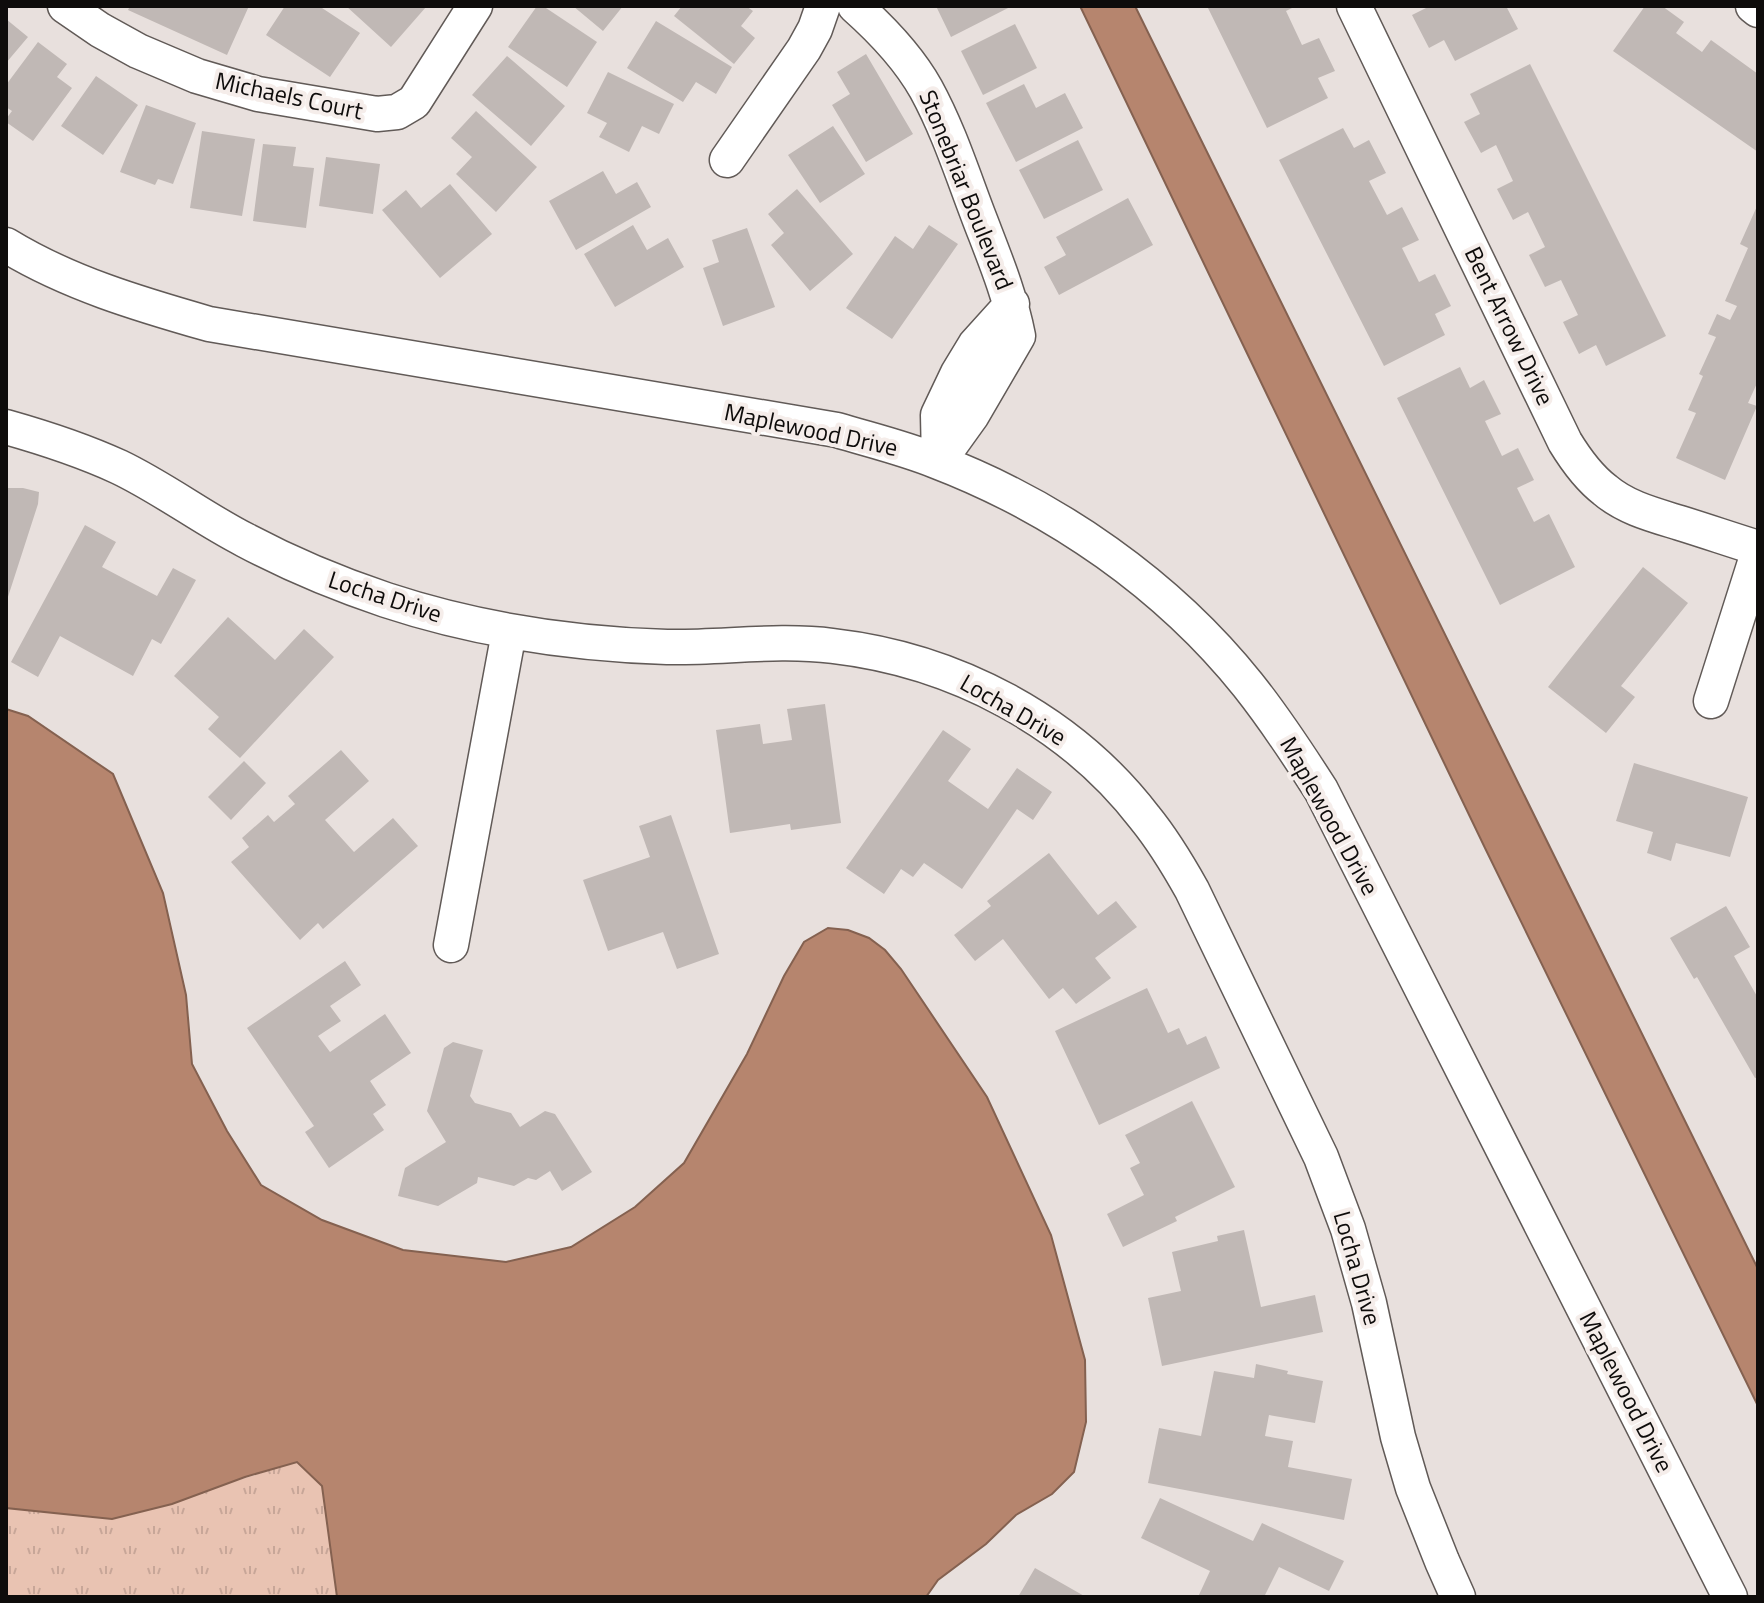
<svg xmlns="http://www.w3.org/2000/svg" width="1764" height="1603" font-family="'Titillium Web',sans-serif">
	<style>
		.grass { fill: url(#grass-tufts) }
		.water { fill: #b6856e; stroke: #846150; stroke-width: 2 }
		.building { fill: #c0b8b5 }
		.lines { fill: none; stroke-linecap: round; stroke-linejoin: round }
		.minor-casing { stroke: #615a57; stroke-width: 37 }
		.minor { stroke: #fff; stroke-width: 34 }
		.labels { text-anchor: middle; stroke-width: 8; stroke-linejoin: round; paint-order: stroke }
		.street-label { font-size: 24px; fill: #0e0c0b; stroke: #f5edea }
	</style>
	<defs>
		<pattern id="grass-tufts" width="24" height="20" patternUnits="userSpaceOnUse" patternTransform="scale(2)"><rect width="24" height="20" fill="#e9c3b2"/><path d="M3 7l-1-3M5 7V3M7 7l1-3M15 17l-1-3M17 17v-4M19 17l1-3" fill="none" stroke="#c7a698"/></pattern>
	</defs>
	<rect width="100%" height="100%" fill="#e8e0dd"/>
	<!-- grass -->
	<path class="grass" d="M297,1462L322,1486L337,1597H6V1508L112,1519Z"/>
	<!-- water -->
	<path class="water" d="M1080,6H1135L1758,1269V1406L1485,848Z
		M6,709L28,716L113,774L163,893L186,995L192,1064L227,1131L261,1185L322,1220L403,1250L506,1262L571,1247L635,1207L684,1163L747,1054L784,976L804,942L828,928L848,930L869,938L885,950L901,969L987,1097L1051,1235L1085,1360L1086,1422L1074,1472L1052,1494L1016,1515L986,1544L938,1580L926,1597H337L322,1486L297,1462L245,1477L172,1504L112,1519L6,1508Z"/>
	<!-- building -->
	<path class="building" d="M130,6H249L227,55L128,10Z
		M285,6H319L360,33L330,77L266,35Z
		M346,6H424L426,7L391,47Z
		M537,6H543L597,42L567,87L508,47Z
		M573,6H623L603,31Z
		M682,6H746L753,11L741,26L755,38L734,64L674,16Z
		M936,6H1012L951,37Z
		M1207,6H1296L1286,11L1302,45L1319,38L1335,71L1318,78L1328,98L1267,128Z
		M1430,6H1506L1518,29L1455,61L1444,40L1429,48L1412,15Z
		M1645,6H1662L1684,22L1676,33L1702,52L1711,40L1758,74V152L1613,51Z
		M6,19L28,37L6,63Z
		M656,21L732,67L716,94L696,82L683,102L627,68Z
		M1015,24L1037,68L983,95L961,51Z
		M38,42L67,64L57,77L72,88L33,141L6,122V119L12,111L6,107V85Z
		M866,54L913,134L866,162L832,105L850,94L837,72Z
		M507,56L565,106L531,146L472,95Z
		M1530,64L1666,336L1606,366L1596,345L1579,354L1563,322L1578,315L1561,280L1545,287L1529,255L1545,247L1528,212L1513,220L1497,189L1513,181L1496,145L1481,153L1464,122L1480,114L1470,94Z
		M608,72L674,104L659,134L642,126L629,152L599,137L607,123L587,113Z
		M96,76L138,105L103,155L61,126Z
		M1024,84L1036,108L1065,93L1083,128L1016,162L986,103Z
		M146,105L196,123L173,184L158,179L155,185L120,172Z
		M476,111L537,167L496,212L456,174L472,157L451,138Z
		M833,126L865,174L820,203L788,155Z
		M1343,128L1354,148L1369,140L1386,173L1369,181L1387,215L1402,207L1419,240L1402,248L1419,282L1435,274L1451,306L1435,314L1445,335L1384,366L1279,160Z
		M202,131L255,139L242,216L190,208Z
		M1078,140L1103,190L1044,219L1019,170Z
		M263,144L296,147L293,166L314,168L306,228L253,221Z
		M326,157L380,164L373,214L319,206Z
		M603,171L616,194L637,182L651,207L576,250L549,201Z
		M450,184L492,234L440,278L382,210L406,190L421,208Z
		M797,189L853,254L810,291L771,245L784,233L768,214Z
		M1128,198L1153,245L1059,295L1044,267L1066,255L1056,237Z
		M1758,204V381L1748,403L1757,406L1725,480L1676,458L1696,413L1688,410L1703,376L1699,374L1716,337L1708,334L1717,314L1730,320L1737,306L1725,301L1748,248L1740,244Z
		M633,225L647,250L668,238L684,267L615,307L584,254Z
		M929,225L958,244L892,339L846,308L895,236L913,249Z
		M747,228L775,307L723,326L703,268L719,262L712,240Z
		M1460,367L1470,388L1484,380L1501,414L1485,421L1502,456L1518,448L1534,480L1517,488L1534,522L1549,514L1575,567L1500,605L1397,398Z
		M6,488H23L39,492L38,504L7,600Z
		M85,525L116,542L102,567L157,596L173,568L196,580L161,644L152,639L133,676L60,636L38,677L11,662Z
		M1643,567L1688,603L1621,686L1635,697L1606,733L1548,687Z
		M228,617L275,660L304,629L334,657L240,758L208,729L219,717L174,676Z
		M825,704L841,823L791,830L790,824L730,833L716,730L760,724L763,744L792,740L787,709Z
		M943,730L971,749L948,781L988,809L1017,768L1052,792L1033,820L1017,809L962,889L924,863L913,877L901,869L884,894L846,868Z
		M341,750L369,781L325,820L354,852L393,818L418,846L323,929L318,923L300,940L231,862L249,847L242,838L268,815L274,822L295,804L288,796Z
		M244,761L266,783L231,820L208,797Z
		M1634,763L1748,797L1730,857L1676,843L1671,861L1647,853L1653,832L1616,821Z
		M671,815L719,954L677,969L663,932L608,951L583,880L650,857L639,826Z
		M1049,853L1098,915L1116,901L1137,927L1095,958L1111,978L1076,1004L1063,988L1049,999L1003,939L975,961L954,935L991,906L987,901Z
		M1726,906L1750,947L1734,956L1758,998V1077L1755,1078L1697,977L1694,979L1670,938Z
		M345,961L361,985L330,1006L341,1021L318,1036L330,1052L385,1014L411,1053L370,1081L386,1105L373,1114L384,1130L329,1168L305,1132L314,1126L247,1028Z
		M1147,988L1168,1033L1179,1028L1187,1045L1206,1036L1220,1068L1099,1125L1055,1031Z
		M453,1042L483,1050L470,1096L475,1103L511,1113L520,1127L545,1111L555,1114L592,1172L562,1191L550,1171L536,1180L528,1178L514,1186L478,1177L477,1183L438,1206L398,1196L405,1168L446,1142L427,1111L444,1048Z
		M1192,1101L1235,1187L1175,1217L1177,1221L1123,1247L1107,1214L1144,1195L1130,1168L1140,1163L1125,1135Z
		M1244,1230L1261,1307L1315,1295L1323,1332L1162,1366L1148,1298L1181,1291L1172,1252L1218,1241L1217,1236Z
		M1256,1364L1288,1371L1287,1374L1323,1381L1315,1423L1269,1415L1265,1436L1293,1441L1288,1467L1352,1479L1344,1520L1148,1483L1159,1428L1201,1436L1214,1371L1254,1378Z
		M1160,1498L1253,1541L1262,1523L1344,1561L1329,1591L1279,1567L1264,1597H1198L1210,1571L1141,1538Z
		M1035,1568L1086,1597H1018Z"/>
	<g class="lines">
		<!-- minor casing -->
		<g class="minor-casing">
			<path id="minor" d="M65,6L100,30L138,51L197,76L258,94L377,114L397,112L414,102L475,6
				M855,6C882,30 908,57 926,89C949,131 963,176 980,220C995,259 1010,295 1018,336L972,415L939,461
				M1354,6L1565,442C1576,460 1588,477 1605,490C1626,508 1654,515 1680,523C1706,531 1732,540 1758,548
				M1753,6L1758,10
				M727,160L804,49L815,29L823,6
				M6,245C68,283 139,304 209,324L837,430C870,440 904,448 936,461C1056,507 1168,585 1248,685C1275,719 1298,754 1321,790L1730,1597
				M6,427C45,438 82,450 119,467C163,488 202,518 245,540C290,564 338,584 386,600C477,630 572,644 667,647C722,648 778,639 833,646C954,660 1070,720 1145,818C1163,840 1178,865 1192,890L1321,1157L1348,1229L1369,1303L1398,1437L1413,1488L1442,1561L1458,1597
				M939,461L938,415L958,373L975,345L1012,304
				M1711,701L1758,553
				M451,945L509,632"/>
		</g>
		<!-- minor -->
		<use href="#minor" class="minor"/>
	</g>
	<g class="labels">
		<!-- street labels -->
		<g class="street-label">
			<text transform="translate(289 96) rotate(12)" y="8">Michaels Court</text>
			<text transform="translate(966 190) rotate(68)" y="8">Stonebriar Boulevard</text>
			<text transform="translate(1509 326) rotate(64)" y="8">Bent Arrow Drive</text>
			<text transform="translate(811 430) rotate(12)" y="8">Maplewood Drive</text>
			<text transform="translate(385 597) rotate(18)" y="8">Locha Drive</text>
			<text transform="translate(1013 710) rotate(30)" y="8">Locha Drive</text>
			<text transform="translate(1329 816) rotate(61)" y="8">Maplewood Drive</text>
			<text transform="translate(1357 1268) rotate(74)" y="8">Locha Drive</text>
			<text transform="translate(1626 1392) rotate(63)" y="8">Maplewood Drive</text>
		</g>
	</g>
	<!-- border -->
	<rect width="1764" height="1603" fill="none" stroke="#0e0c0b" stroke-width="16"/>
</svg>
